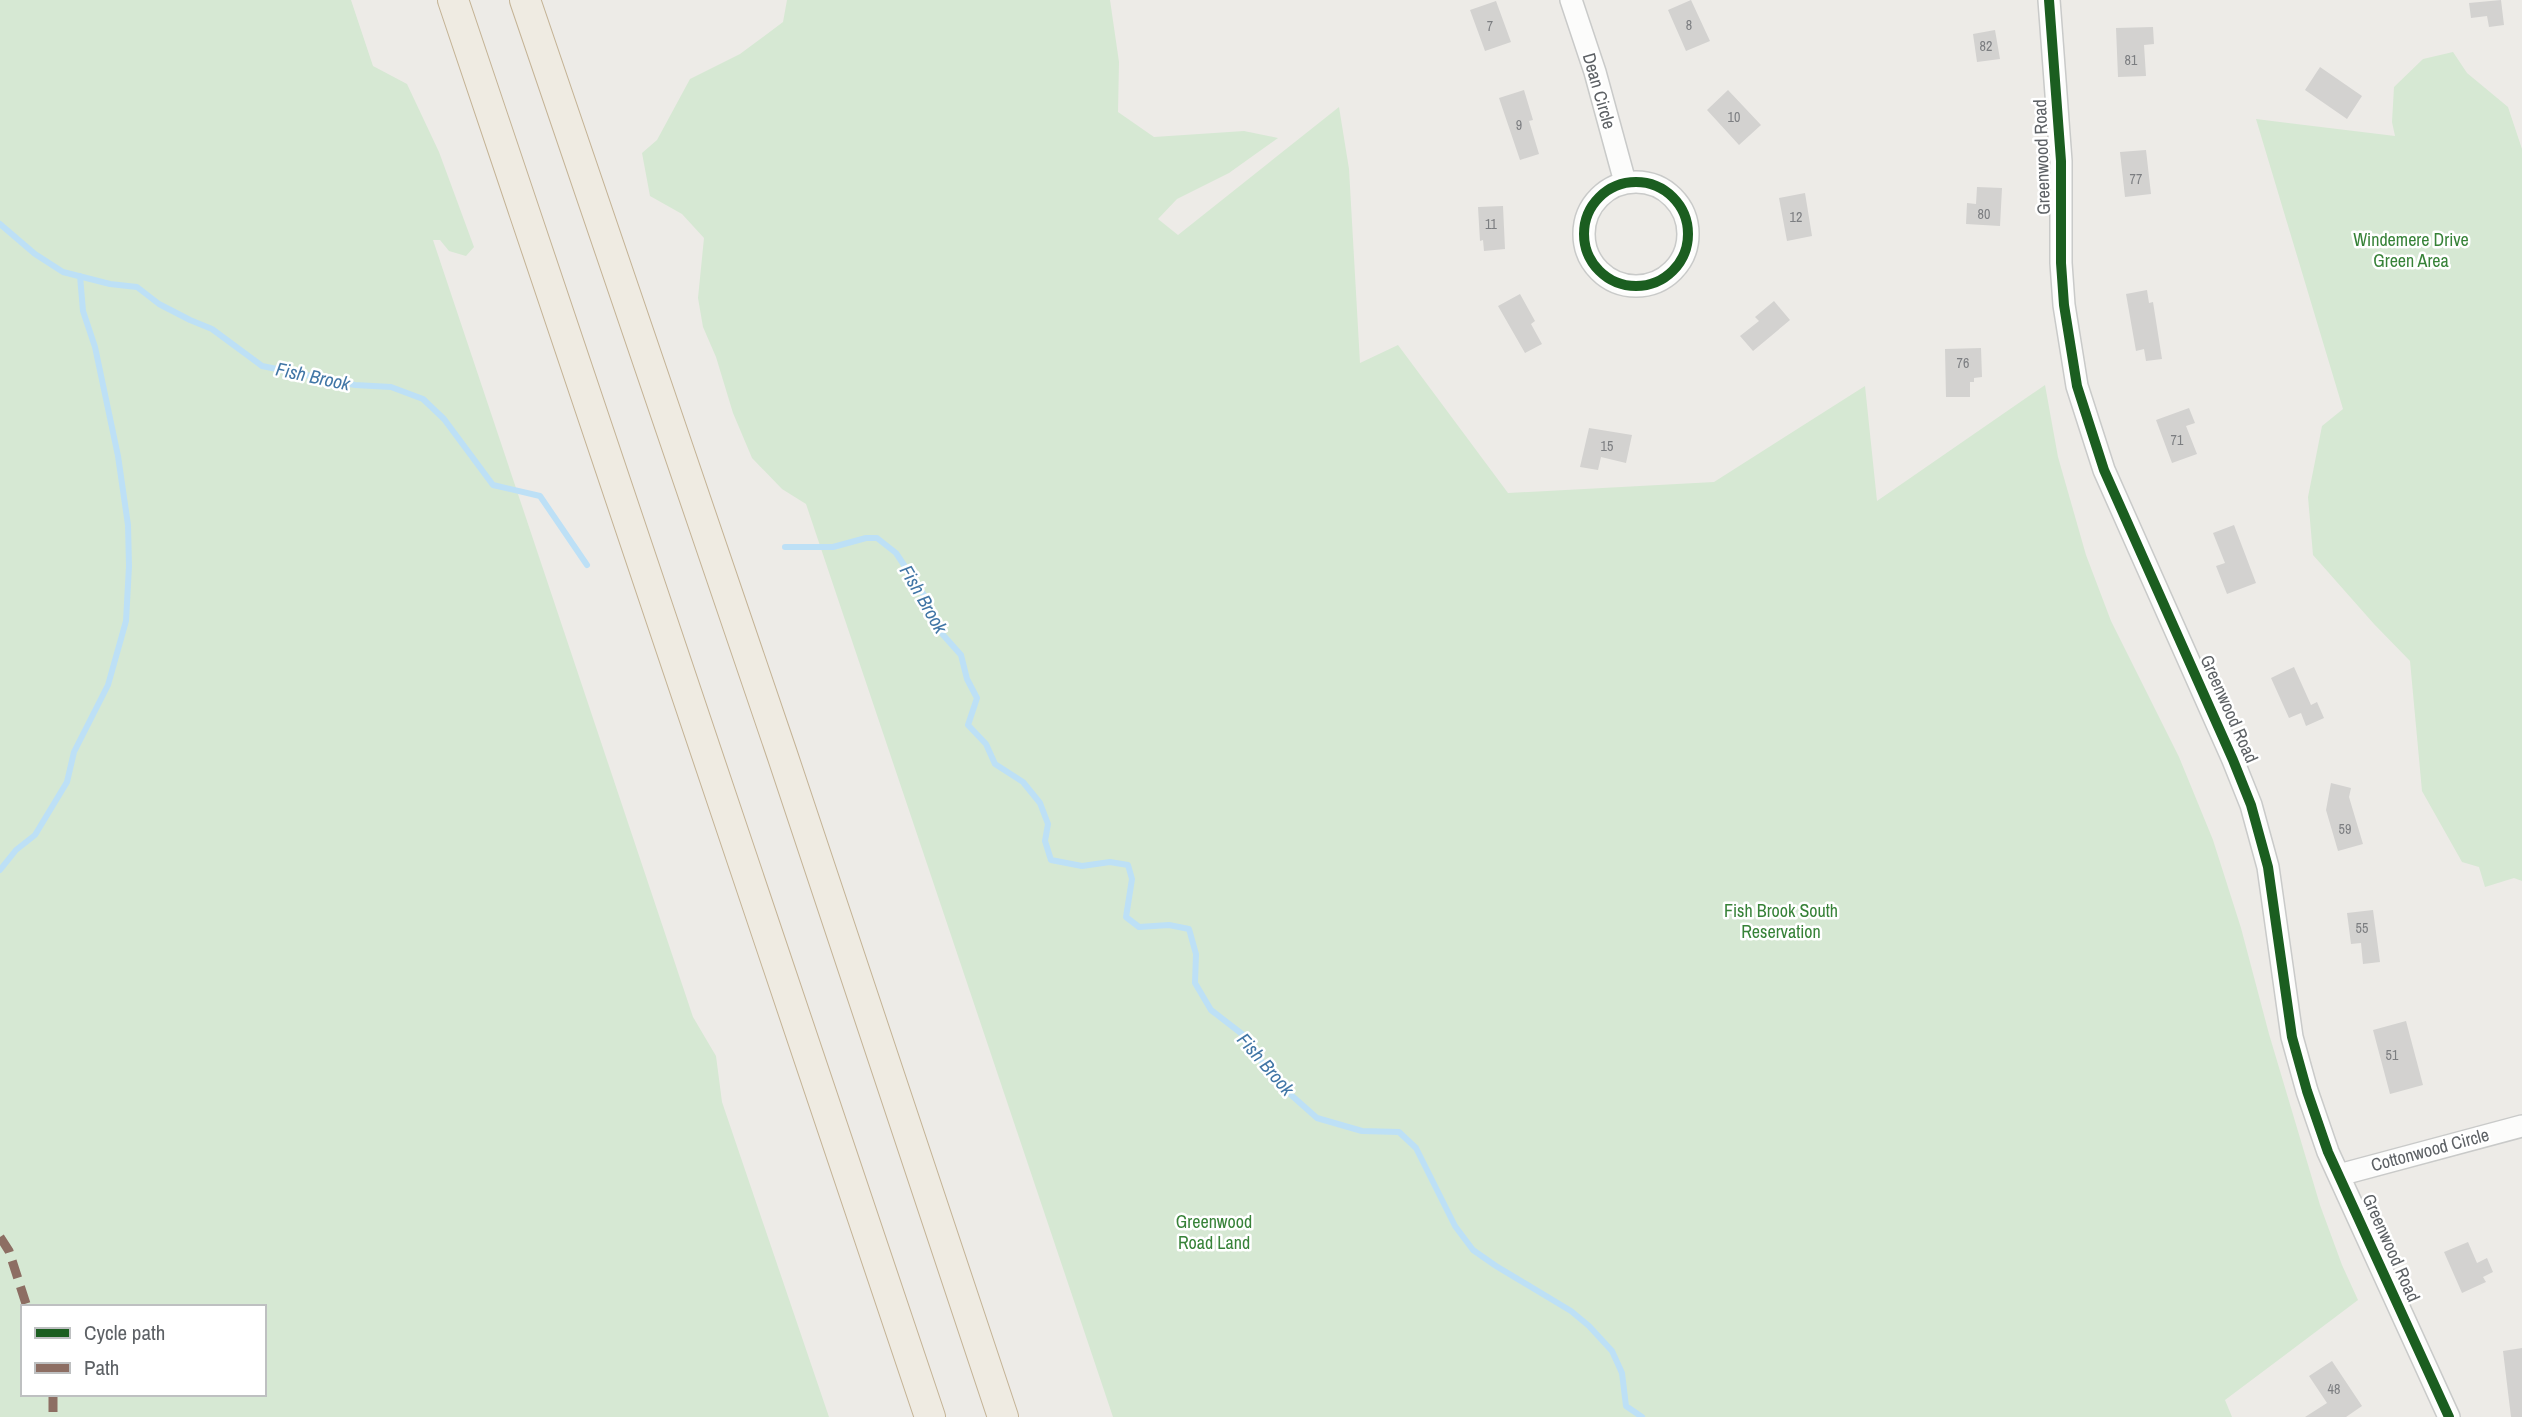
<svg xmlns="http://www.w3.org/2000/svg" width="2522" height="1417" font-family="'Archivo Narrow',sans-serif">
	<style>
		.green { fill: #d6e8d3; fill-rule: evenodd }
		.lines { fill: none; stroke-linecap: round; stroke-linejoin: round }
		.stream { stroke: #bde0f6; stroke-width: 6 }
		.building { fill: #d3d2d0 }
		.minor-casing { stroke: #c9cac9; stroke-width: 24 }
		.highway-casing { stroke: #c4b395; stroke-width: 32 }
		.minor { stroke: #fcfcfb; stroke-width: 21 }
		.highway { stroke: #efebe2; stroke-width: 30 }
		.quiet { stroke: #8d6e63; stroke-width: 9; stroke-dasharray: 18 9; stroke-linecap: butt }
		.cycleway-casing { stroke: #fff; stroke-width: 15 }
		.cycleway { stroke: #1b5e20; stroke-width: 10 }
		.labels { text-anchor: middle; stroke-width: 5; stroke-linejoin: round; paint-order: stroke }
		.number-label { font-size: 14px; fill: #7c7e81 }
		.street-label { font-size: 18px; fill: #5d6165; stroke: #fff }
		.park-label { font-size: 18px; fill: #378238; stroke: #fff }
		.water-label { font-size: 19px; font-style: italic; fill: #4176a6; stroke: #fff }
	</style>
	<rect width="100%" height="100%" fill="#edebe7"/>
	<!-- green -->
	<path class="green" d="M0,0H351L373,66L407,84L439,152L474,247L466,256L449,251L440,240H433L693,1017L716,1056L722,1102L829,1417H0ZM23,1307H264V1394H23Z
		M787,0H1110L1119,62L1118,112L1154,137L1244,131L1278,138L1229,173L1177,199L1158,219L1178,235L1339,107L1349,169L1360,363L1398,345L1508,493L1714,482L1865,386L1877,501L2045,385L2058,457L2086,555L2111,621L2179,757L2213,840L2241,928L2269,1034L2320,1205L2342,1265L2358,1300L2225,1400L2232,1417H1113L806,504L782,489L752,458L733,413L716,357L703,327L698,298L704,238L682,214L650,196L642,153L657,140L690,79L740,54L783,22Z
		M2453,52L2467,73L2508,107L2522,149V881L2514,878L2485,887L2479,867L2462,862L2422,791L2410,661L2374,624L2313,555L2308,497L2322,426L2343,409L2256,119L2395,136L2392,122L2394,87L2423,59Z"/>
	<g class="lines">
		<!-- stream -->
		<path class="stream" d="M0,224L35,254L63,272L110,284L137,287L159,304L190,320L212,329L262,366L355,385L391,387L423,399L444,419L493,485L540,496L587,565
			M785,547H833L866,538H877L896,553L928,601L936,627L961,655L967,679L977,698L968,725L986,744L995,764L1023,782L1040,803L1048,824L1045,841L1051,860L1082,866L1110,862L1128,865L1132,879L1126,917L1139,927L1169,925L1189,929L1196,954L1195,983L1211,1010L1246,1037L1272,1078L1317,1118L1362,1131L1399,1132L1416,1148L1455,1226L1473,1250L1496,1266L1571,1311L1589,1326L1612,1351L1622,1373L1626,1406L1642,1417
			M0,870L16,850L35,835L67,782L74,752L108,685L126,621L129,566L128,525L118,456L95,347L83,311L80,276"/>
	</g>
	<!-- building -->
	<path class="building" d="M1691,0L1710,41L1686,51L1668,10Z
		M2501,0L2504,25L2489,27L2487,16L2471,18L2469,3Z
		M1496,1L1511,42L1485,51L1470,10Z
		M2153,27L2154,44L2144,45L2146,76L2118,77L2116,28Z
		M1995,30L2000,59L1977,62L1973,34Z
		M2320,67L2362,96L2347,119L2305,90Z
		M1524,90L1533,120L1529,121L1539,154L1520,160L1499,98Z
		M1728,90L1761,125L1739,145L1707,110Z
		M2146,150L2151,194L2125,197L2120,152Z
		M1977,187L2002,188L2000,226L1966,224L1967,203L1976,204Z
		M1805,193L1812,236L1787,241L1779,198Z
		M1503,206L1505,249L1484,251L1483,240L1480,241L1478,207Z
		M2147,290L2149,303L2153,302L2162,359L2146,361L2144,349L2136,351L2126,294Z
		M1520,294L1535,321L1531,324L1542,344L1525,353L1498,306Z
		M1774,301L1790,320L1753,351L1740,336L1759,321L1755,317Z
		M1981,348L1982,377L1974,378V382H1970V397H1946L1945,349Z
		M2189,408L2195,423L2186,426L2197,454L2172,463L2156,420Z
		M1589,428L1632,435L1626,463L1601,457L1598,470L1580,467Z
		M2234,525L2256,583L2227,594L2216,566L2225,563L2213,533Z
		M2294,667L2311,705L2317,702L2324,718L2306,726L2301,713L2289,718L2271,678Z
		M2331,783L2351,788L2349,797L2363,844L2338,851L2326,810Z
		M2373,910L2380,962L2363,964L2361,943L2351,944L2347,913Z
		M2406,1021L2423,1085L2390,1094L2373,1030Z
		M2468,1242L2477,1263L2487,1258L2493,1272L2483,1277L2486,1282L2462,1293L2444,1252Z
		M2522,1348V1417H2511L2503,1351Z
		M2332,1361L2362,1406L2346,1417H2305L2327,1403L2309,1376Z"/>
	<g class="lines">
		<!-- minor casing -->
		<g class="minor-casing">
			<path id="minor" d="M1571,0L1595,72L1625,182
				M2049,0L2061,161V263L2064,305L2077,386L2104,470L2233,760L2251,805L2268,867L2292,1037L2307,1091L2328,1152L2449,1417
				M1584 234a52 52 0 1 1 104 0a52 52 0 1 1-104 0Z
				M2339,1175L2522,1126"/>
		</g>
		<!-- highway casing -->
		<g class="highway-casing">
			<path id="highway" d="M453,0L930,1417
				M525,0L782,754L1003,1417"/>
		</g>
		<!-- minor -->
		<use href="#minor" class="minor"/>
		<!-- highway -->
		<use href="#highway" class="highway"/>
		<!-- quiet -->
		<path class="quiet" d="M0,1237L9,1251L27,1307
			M53,1394V1417"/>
		<!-- cycleway casing -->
		<g class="cycleway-casing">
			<path id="cycleway" d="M2049,0L2061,161V263L2064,305L2077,386L2104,470L2233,760L2251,805L2268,867L2292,1037L2307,1091L2328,1152L2449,1417
				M1584 234a52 52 0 1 1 104 0a52 52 0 1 1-104 0Z"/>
		</g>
		<!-- cycleway -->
		<use href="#cycleway" class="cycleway"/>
	</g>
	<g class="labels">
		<!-- number labels -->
		<g class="number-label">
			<text x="1689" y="30">8</text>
			<text x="1490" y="31">7</text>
			<text x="1986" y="51">82</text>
			<text x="2131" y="65">81</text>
			<text x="1734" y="122">10</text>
			<text x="1519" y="130">9</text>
			<text x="2136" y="184">77</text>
			<text x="1984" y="219">80</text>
			<text x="1796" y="222">12</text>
			<text x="1491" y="229">11</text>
			<text x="1963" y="368">76</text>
			<text x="2177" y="445">71</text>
			<text x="1607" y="451">15</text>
			<text x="2345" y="834">59</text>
			<text x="2362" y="933">55</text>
			<text x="2392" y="1060">51</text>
			<text x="2334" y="1394">48</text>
		</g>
		<!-- street labels -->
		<g class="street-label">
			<text transform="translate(1599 91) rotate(74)" y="6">Dean Circle</text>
			<text transform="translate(2042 157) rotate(-92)" y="6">Greenwood Road</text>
			<text transform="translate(2229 709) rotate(66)" y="6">Greenwood Road</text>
			<text transform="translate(2430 1150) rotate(-15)" y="6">Cottonwood Circle</text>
			<text transform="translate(2391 1248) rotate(66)" y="6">Greenwood Road</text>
		</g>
		<!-- park labels -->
		<g class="park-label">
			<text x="2411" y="246">Windemere Drive<tspan x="2411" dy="21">Green Area</tspan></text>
			<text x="1781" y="917">Fish Brook South<tspan x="1781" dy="21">Reservation</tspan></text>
			<text x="1214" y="1228">Greenwood<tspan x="1214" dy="21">Road Land</tspan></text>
		</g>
		<!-- water labels -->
		<g class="water-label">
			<text transform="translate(313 376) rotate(12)" y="7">Fish Brook</text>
			<text transform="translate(924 599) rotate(60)" y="7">Fish Brook</text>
			<text transform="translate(1266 1064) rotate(49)" y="7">Fish Brook</text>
		</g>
	</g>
	<!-- legend -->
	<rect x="21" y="1305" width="245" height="91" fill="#ffffff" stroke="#bec0c1" stroke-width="2"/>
	<rect x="35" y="1328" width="35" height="10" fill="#1b5e20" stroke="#bec0c1" stroke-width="2"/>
	<text x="84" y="1340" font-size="21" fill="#5d6165">Cycle path</text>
	<rect x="35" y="1363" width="35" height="10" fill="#8d6e63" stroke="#bec0c1" stroke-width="2"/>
	<text x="84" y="1375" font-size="21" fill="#5d6165">Path</text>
</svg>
